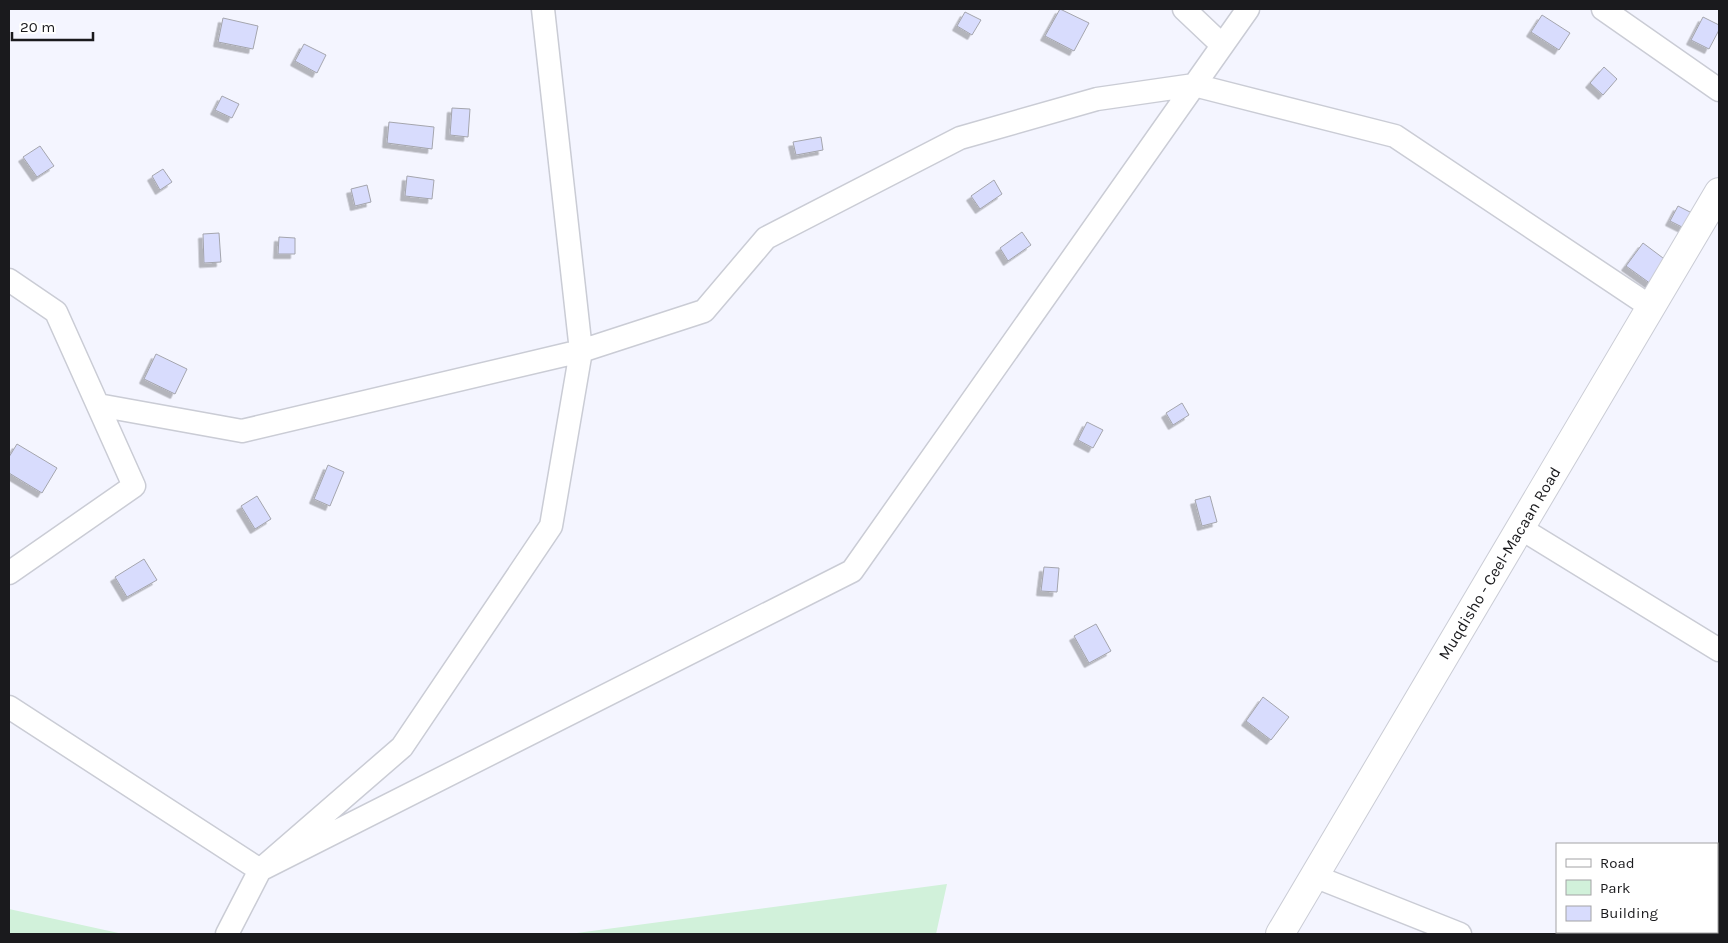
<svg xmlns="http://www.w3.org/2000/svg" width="1728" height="943" font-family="Karla,sans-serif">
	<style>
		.green { fill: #d1f1da }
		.building { fill: #d8dcfd; stroke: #a4a5ad; filter: url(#shadow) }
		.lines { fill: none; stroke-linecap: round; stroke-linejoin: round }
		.street-casing { stroke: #caccd5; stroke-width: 25 }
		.secondary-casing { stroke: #caccd5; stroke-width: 30 }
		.street { stroke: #fff; stroke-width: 22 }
		.secondary { stroke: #fff; stroke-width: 28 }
		.labels { text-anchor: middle; stroke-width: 4; stroke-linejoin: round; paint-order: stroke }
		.street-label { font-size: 16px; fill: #1a1a1d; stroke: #fff }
	</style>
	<defs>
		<filter id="shadow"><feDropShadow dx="-4.5" dy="4.5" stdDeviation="0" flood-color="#0004"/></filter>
	</defs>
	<rect width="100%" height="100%" fill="#f4f5ff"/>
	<!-- green -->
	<path class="green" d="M947,884L936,934H569Z
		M9,909L123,934H9Z"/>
	<!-- building -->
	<path class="building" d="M1060,9L1089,23L1074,51L1045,36Z
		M965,12L981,20L972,35L957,26Z
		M1542,15L1570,33L1559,50L1531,32Z
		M1703,17L1719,25V30L1709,49L1691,40Z
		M223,18L258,26L253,49L218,42Z
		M304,44L326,55L317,73L295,61Z
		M1604,67L1617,79L1603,95L1590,83Z
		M222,96L239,104L232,118L215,110Z
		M452,108L470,109L468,137L450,135Z
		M389,122L434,127L432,149L387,143Z
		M821,137L823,150L796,155L793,142Z
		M40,146L54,166L37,177L23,157Z
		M163,169L172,182L160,190L152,176Z
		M407,176L434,180L432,199L405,196Z
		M994,180L1002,194L980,209L971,196Z
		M367,185L371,202L355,206L351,189Z
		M1678,206L1696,215L1688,230L1670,221Z
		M1022,232L1031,245L1008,261L1000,248Z
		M219,233L221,262L204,263L203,234Z
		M279,237L295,238V254H278Z
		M1643,243L1667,261L1651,284L1626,266Z
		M156,354L187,369L175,394L144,379Z
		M1182,403L1189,415L1173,425L1166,413Z
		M1087,422L1103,430L1093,448L1078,440Z
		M17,444L57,468L42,493L9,473V457Z
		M328,465L344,472L330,506L314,499Z
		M257,496L271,519L255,529L241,506Z
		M1210,496L1217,522L1202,526L1195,500Z
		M144,559L157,580L127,597L115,577Z
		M1044,567L1059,568L1057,592L1041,591Z
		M1096,624L1111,651L1089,663L1074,636Z
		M1263,697L1289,717L1271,740L1246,721Z
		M1626,932H1648V934H1627Z"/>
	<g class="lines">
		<!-- street casing -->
		<g class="street-casing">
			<path id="street" d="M1184,9L1222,45
				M1603,9L1719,90
				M9,280L56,312L134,486L9,573
				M98,405L242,431L581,351L704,311L766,238L960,138L1097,99L1194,85L1395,136L1651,307
				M1520,528L1719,650
				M9,707L260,870L402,747L551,526L581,351L543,9
				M1314,876L1460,934
				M227,934L260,870L852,571L1248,9"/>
		</g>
		<!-- secondary casing -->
		<g class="secondary-casing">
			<path id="secondary" d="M1280,934L1719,192"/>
		</g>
		<!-- street -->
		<use href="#street" class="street"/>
		<!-- secondary -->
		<use href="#secondary" class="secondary"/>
	</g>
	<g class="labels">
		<!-- street labels -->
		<g class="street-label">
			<text transform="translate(1499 563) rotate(-59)" y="6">Muqdisho - Ceel-Macaan Road</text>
		</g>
	</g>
	<!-- border -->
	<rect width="1728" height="943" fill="none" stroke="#1a1a1d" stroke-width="20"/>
	<!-- legend -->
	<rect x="1556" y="843" width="162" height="90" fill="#ffffff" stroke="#a3a3a5"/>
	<rect x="1566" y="859" width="25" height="8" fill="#ffffff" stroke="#a3a3a5"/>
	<text x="1600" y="868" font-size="15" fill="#1a1a1d">Road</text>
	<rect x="1566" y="880" width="25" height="15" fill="#d1f1da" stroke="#a3a3a5"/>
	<text x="1600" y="893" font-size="15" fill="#1a1a1d">Park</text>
	<rect x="1566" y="906" width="25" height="15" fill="#d8dcfd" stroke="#a3a3a5"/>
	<text x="1600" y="918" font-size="15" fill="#1a1a1d">Building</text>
	<!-- scale -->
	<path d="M12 32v8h81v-8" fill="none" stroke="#1a1a1d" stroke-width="2.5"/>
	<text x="20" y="32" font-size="15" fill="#1a1a1d" stroke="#ffffff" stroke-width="4" paint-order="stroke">20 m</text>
</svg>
